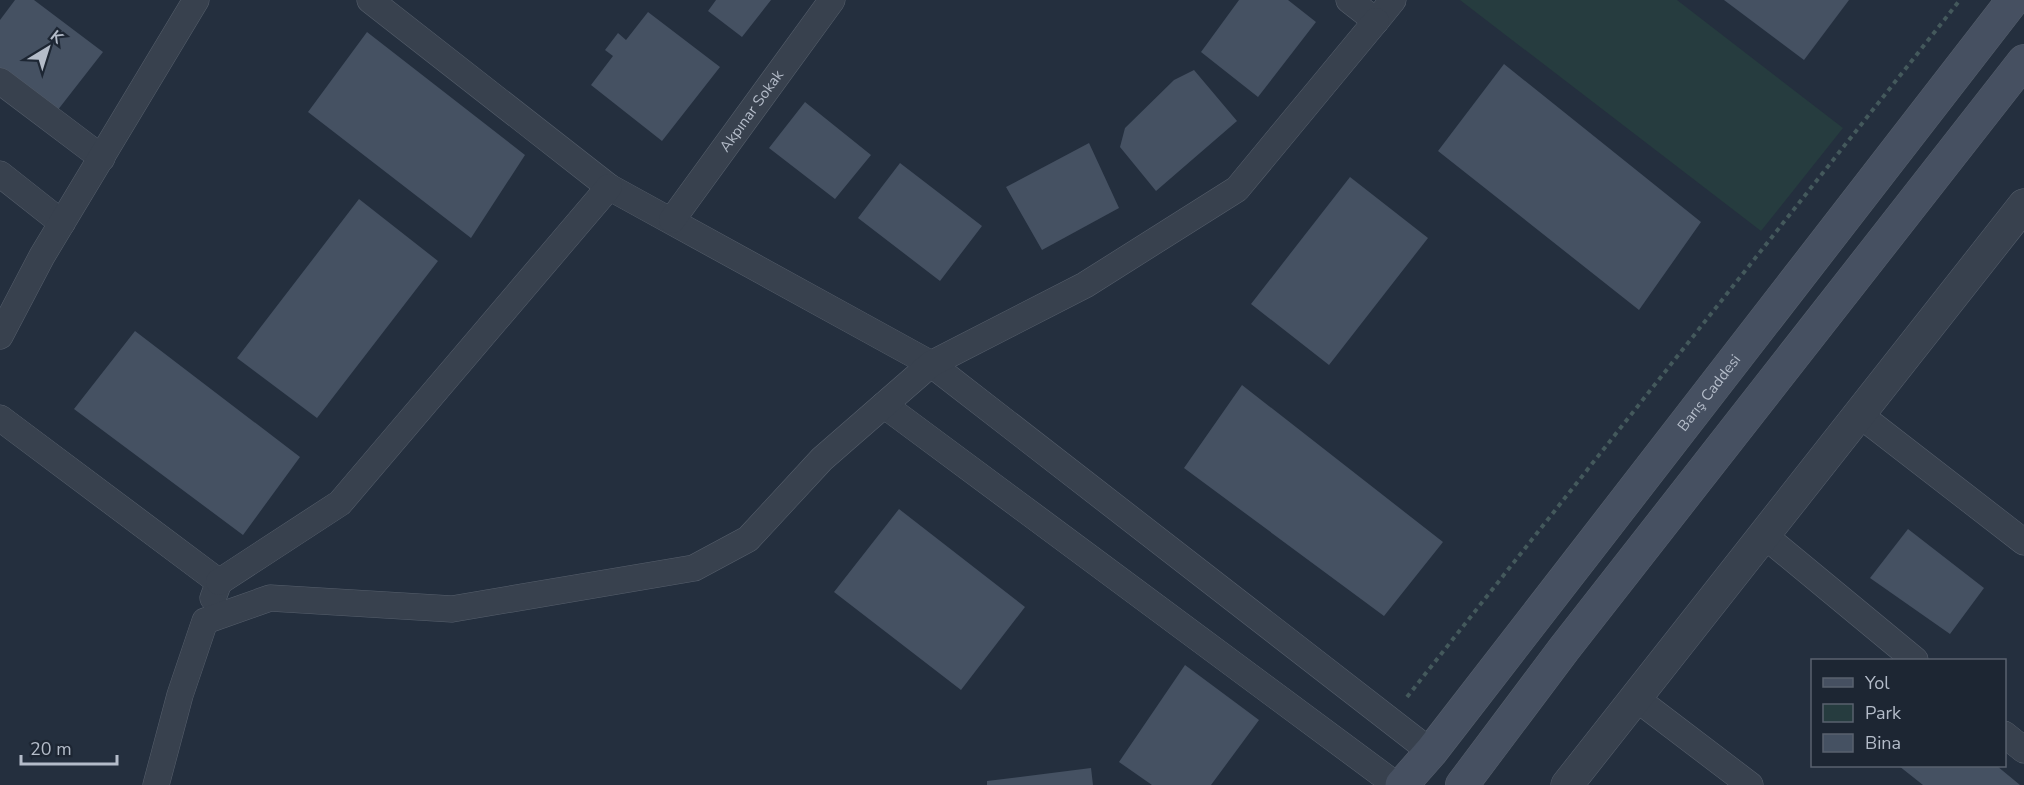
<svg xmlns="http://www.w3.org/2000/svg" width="2024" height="785" font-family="'Nunito Sans',sans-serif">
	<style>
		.green { fill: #263c3f }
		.building { fill: #455162 }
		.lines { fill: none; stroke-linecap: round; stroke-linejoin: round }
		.minor-casing { stroke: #565f6c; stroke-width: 27 }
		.tertiary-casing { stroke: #565f6c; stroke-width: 33 }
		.secondary-casing { stroke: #565f6c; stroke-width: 34 }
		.path { stroke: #44595c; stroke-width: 4; stroke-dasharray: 4.5 4.5; stroke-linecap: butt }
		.minor { stroke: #38414e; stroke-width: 26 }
		.tertiary { stroke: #38414e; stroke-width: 32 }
		.secondary { stroke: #465061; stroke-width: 33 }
		.labels { text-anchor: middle; stroke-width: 4.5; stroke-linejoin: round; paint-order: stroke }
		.street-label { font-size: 15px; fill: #b4bcc9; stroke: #1d2633 }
	</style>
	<rect width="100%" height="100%" fill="#242f3e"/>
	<!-- green -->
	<path class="green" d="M1460,0H1677L1843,128L1761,231Z"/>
	<!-- building -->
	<path class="building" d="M15,0H34L103,52L57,111L0,68V20Z
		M716,0H771L742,37L708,11Z
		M1239,0H1288L1316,22L1258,97L1201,52Z
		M1724,0H1849L1804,60Z
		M648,12L720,67L662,141L591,85L613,56L605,50L618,33L626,40Z
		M367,32L525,155L471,238L308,112Z
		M1504,64L1701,222L1639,310L1438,151Z
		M1194,70L1237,121L1156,191L1120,147L1125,128L1174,80Z
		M805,102L871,155L835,199L769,148Z
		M1089,143L1119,208L1042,250L1006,187Z
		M900,163L982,226L940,281L858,218Z
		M1350,177L1428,238L1329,365L1251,304Z
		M359,199L438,261L317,418L237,358Z
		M135,331L300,457L243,535L74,409Z
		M1242,385L1443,542L1384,616L1184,468Z
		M899,509L1025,607L961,690L834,592Z
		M1908,529L1984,588L1950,634L1870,578Z
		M1185,665L1259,720L1211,785H1152L1119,762Z
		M1899,766H1997L2020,785H1923Z
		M1091,768L1093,785H987V781Z"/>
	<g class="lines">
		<!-- minor casing -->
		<g class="minor-casing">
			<g id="minor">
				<path d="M370,0L609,187L931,364L1431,752"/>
				<path d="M1349,0L1376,21L1393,0"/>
				<path d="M0,81L102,158"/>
				<path d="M0,174L62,223"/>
				<path id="s1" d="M672,220L832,0"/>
				<path d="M0,336L42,256L196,0"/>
				<path d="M884,405L1396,785"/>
				<path d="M1860,415L2024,542"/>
				<path d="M0,418L219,582L213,598"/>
				<path d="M1765,536L1915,660"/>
				<path d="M219,582L340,503L609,187"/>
				<path d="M1637,699L1750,785"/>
				<path d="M2004,734L2024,750"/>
				<path d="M156,785L180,695L205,621L270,598L452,609L694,568L748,539L822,459L931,364L1085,285L1237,189L1376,21"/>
			</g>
		</g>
		<!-- tertiary casing -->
		<g class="tertiary-casing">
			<path id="tertiary" d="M1567,785L2024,205"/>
		</g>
		<!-- secondary casing -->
		<g class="secondary-casing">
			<g id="secondary">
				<path id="s2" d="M1402,785L1431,752L2013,0"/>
				<path d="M1462,785L1564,649L2024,61"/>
			</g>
		</g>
		<!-- path -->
		<path class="path" d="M1407,697L1960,0"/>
		<!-- minor -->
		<use href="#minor" class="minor"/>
		<!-- tertiary -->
		<use href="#tertiary" class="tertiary"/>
		<!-- secondary -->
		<use href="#secondary" class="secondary"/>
	</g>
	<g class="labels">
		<!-- street labels -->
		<g class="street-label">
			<text dy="5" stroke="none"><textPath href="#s1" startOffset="135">Akpınar Sokak</textPath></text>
			<text dy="5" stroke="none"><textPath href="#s2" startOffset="498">Barış Caddesi</textPath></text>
		</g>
	</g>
	<!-- legend -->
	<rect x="1811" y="659" width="195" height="108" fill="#1d2633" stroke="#59626f" stroke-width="1.5"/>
	<rect x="1823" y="678" width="30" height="9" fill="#465061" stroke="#59626f" stroke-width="1.5"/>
	<text x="1865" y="689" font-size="18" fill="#b4bcc9">Yol</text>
	<rect x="1823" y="704" width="30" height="18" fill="#263c3f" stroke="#59626f" stroke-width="1.5"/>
	<text x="1865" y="719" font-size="18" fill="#b4bcc9">Park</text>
	<rect x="1823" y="734" width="30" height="18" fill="#455162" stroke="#59626f" stroke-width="1.5"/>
	<text x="1865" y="749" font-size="18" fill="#b4bcc9">Bina</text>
	<!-- north arrow -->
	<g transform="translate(48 48) rotate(38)" stroke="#1d2633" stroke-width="4.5" paint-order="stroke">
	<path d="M0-4.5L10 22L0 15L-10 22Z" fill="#b4bcc9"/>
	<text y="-9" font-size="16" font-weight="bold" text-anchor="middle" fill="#b4bcc9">K</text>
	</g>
	<!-- scale -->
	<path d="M21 755v9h96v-9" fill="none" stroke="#b4bcc9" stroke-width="3"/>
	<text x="30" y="755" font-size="18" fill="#b4bcc9" stroke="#1d2633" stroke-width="4.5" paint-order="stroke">20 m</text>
</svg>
